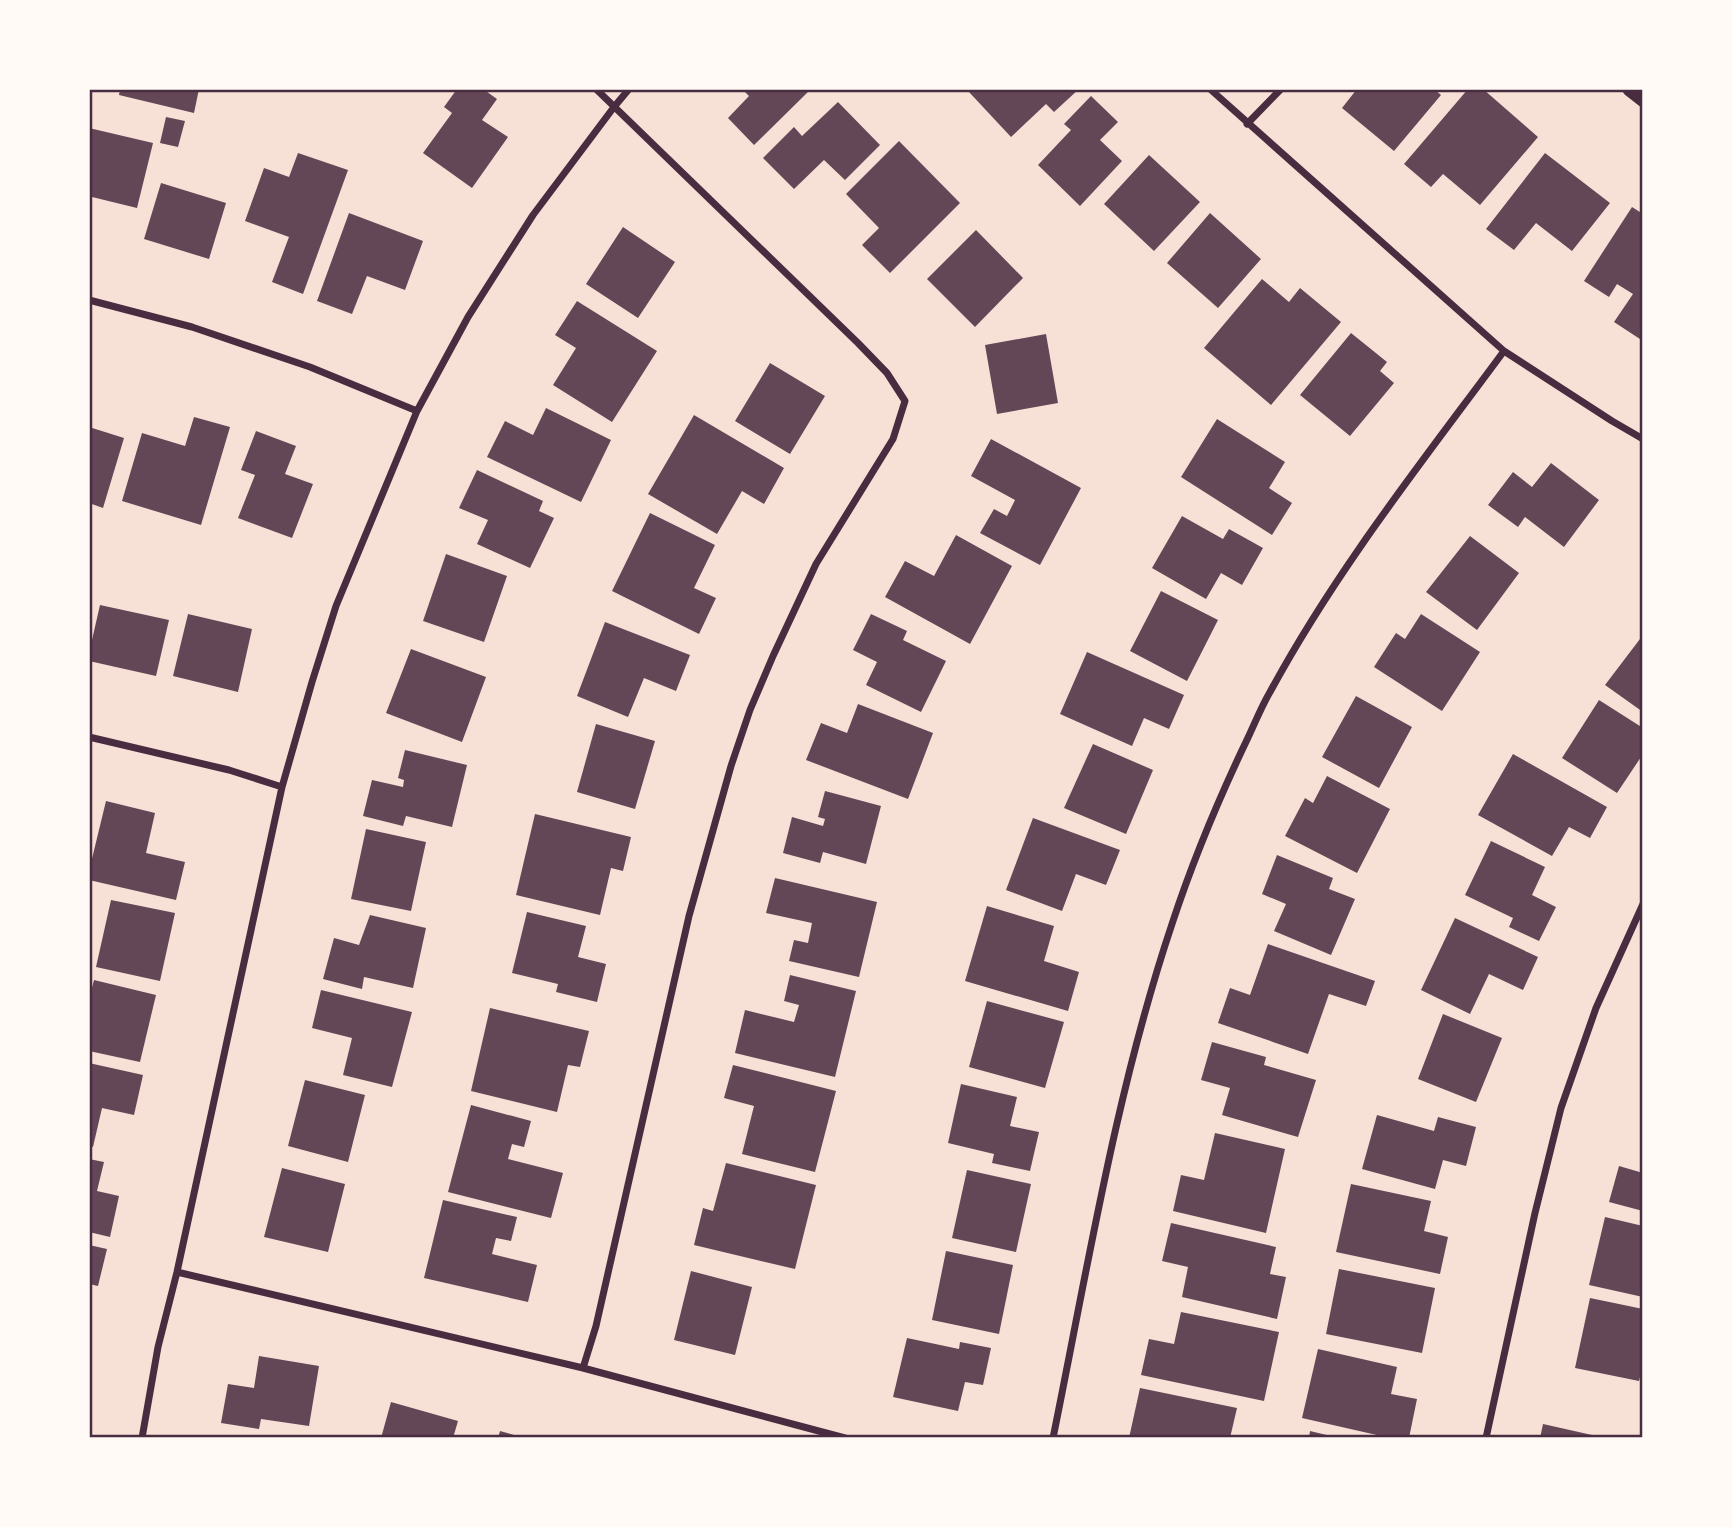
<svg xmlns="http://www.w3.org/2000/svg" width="1732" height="1527" font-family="'Nunito Sans',sans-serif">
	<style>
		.building { fill: #644757 }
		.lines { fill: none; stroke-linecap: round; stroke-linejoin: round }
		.minor { stroke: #4a2c40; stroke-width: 7 }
		.secondary { stroke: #4a2c40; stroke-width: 14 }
		.neatline { fill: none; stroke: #4a2c40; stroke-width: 2.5 }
	</style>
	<rect width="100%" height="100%" fill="#f7e1d7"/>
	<!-- building -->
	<path class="building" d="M120,89H199L194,113L119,95Z
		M457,89H483L497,99L482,120L508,137L472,188L423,153L452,113L444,107Z
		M742,89H811L754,145L728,118L749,96Z
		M972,89H1079L1054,112L1046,104L1011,137L969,92Z
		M1357,89H1434L1441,95L1394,151L1342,108Z
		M1468,89H1483L1538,137L1480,205L1443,174L1431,187L1404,164Z
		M1091,96L1118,122L1100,140L1122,161L1080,206L1038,165L1071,130L1064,124Z
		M838,102L880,145L845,180L824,160L794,189L763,158L794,127L802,136Z
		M166,117L185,121L178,147L160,143Z
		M89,128L153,143L137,208L92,197L89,206Z
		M899,141L960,203L890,273L862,245L879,228L846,194Z
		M298,153L348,170L303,294L272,282L289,237L245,221L264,168L289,177Z
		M1545,153L1610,203L1572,251L1536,223L1514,250L1486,229Z
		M1149,155L1200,202L1154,251L1104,204Z
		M161,183L226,203L209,259L144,239Z
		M1632,207L1643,214V341L1614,322L1633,294L1617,284L1609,297L1584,281Z
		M349,213L423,241L405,290L367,276L352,314L317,301Z
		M1210,213L1261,259L1218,308L1167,263Z
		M623,227L675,262L638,318L586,284Z
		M976,230L1023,278L975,327L927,279Z
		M1262,279L1289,302L1300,288L1341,322L1271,405L1204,348Z
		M577,301L657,351L612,422L553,385L576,348L555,335Z
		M1351,333L1387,362L1380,371L1394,383L1350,436L1300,395Z
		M1046,334L1058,403L997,414L985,345Z
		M770,363L825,396L790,454L735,421Z
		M546,408L611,440L581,502L487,457L505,421L533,435Z
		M694,415L784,468L764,504L742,491L717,534L648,494Z
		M194,417L230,427L201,525L122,501L142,433L185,446Z
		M1217,419L1285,462L1269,488L1292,503L1272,535L1181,477Z
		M89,427L124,438L103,508L89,503Z
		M256,431L296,446L285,474L313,484L292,538L238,518L255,475L241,470Z
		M991,439L1081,488L1040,565L980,533L994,509L1007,516L1015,500L971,476Z
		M1551,463L1599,500L1564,547L1525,517L1518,527L1488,505L1513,472L1532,487Z
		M477,470L543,501L539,511L554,518L530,568L477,544L488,520L459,508Z
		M650,513L715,545L694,588L716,598L699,634L612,591Z
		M1182,516L1223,539L1229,529L1263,548L1242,585L1221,573L1206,599L1152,568Z
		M956,535L1012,566L970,644L885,597L905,561L934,576Z
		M1470,536L1519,573L1477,630L1426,592Z
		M446,554L507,576L484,642L423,621Z
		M1161,591L1218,620L1187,681L1130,651Z
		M100,605L169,620L156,676L89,661V653Z
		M188,614L252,629L238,692L173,676Z
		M871,614L907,631L903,640L946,661L921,712L866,685L877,662L853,650Z
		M1421,614L1480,652L1442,711L1374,667L1396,633L1405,639Z
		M605,622L690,655L676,691L644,678L628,717L577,696Z
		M1643,635V712L1605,685Z
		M411,649L486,677L462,742L386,713Z
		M1087,652L1184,695L1169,729L1144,718L1132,746L1060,714Z
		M1356,696L1412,727L1379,788L1322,757Z
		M1599,700L1643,728V754L1617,793L1562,758Z
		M858,704L933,733L908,799L806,760L821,723L847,733Z
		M596,724L655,741L635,809L577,792Z
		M1093,744L1153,770L1126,834L1064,808Z
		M405,750L467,765L452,827L406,816L403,826L363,816L372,780L403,787L404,780L398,778Z
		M1513,754L1607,807L1590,838L1569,827L1552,856L1478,815Z
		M1327,776L1390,809L1357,873L1285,836L1305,798L1313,803Z
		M825,791L881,806L866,864L823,852L820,863L783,853L792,817L823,826L825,819L818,817Z
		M106,801L155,813L146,853L185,862L176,900L89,880V871Z
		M535,814L631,837L623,871L611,868L600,915L516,895Z
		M1033,818L1120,850L1106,885L1076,874L1062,911L1006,890Z
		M366,829L426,842L411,911L351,899Z
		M1491,841L1545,867L1532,895L1556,907L1539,941L1509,927L1513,918L1465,895Z
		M1277,855L1333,878L1329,889L1355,899L1331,955L1274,931L1286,904L1262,894Z
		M775,878L877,902L859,977L789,961L794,940L808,943L812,923L766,913Z
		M111,900L175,913L160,981L96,967Z
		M987,906L1054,926L1044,961L1079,972L1068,1011L965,981Z
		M527,912L586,926L578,957L606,964L597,1002L556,992L558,984L512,973Z
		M370,915L426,928L413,988L364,977L362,989L323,979L334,938L359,945Z
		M1455,918L1538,957L1523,990L1489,974L1470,1014L1421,990Z
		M1268,944L1375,981L1366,1006L1329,994L1308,1054L1218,1023L1230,988L1250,995Z
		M790,975L856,991L835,1077L735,1053L745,1010L794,1022L799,1005L784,1001Z
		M94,980L156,995L140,1062L89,1051V999Z
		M321,990L412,1012L392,1087L343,1075L352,1038L312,1028Z
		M987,1001L1064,1022L1045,1088L969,1067Z
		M490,1008L589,1031L580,1067L568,1065L557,1112L471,1091Z
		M1443,1014L1502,1038L1476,1102L1418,1079Z
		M1212,1042L1266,1057L1264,1065L1316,1080L1298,1137L1222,1115L1230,1088L1201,1080Z
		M89,1063L143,1075L134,1115L102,1108L93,1147L89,1146Z
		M733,1065L836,1091L815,1172L742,1154L754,1106L724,1098Z
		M305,1080L365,1095L348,1162L288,1146Z
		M961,1084L1017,1097L1010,1126L1039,1132L1030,1171L992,1163L994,1154L948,1143Z
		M471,1105L531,1121L524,1147L512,1144L508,1159L563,1173L551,1218L448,1192Z
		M1377,1115L1434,1131L1438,1117L1476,1127L1466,1166L1443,1160L1435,1189L1362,1169Z
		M1215,1133L1285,1149L1266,1233L1173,1211L1181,1175L1204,1180Z
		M89,1159L104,1162L97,1191L119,1196L110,1237L89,1232Z
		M726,1163L816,1185L795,1269L694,1245L703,1208L713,1211Z
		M1619,1166L1643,1173V1211L1609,1202Z
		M282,1168L345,1184L328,1252L264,1237Z
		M967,1170L1031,1184L1016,1252L952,1238Z
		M1351,1184L1431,1201L1424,1231L1448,1237L1440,1274L1336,1252Z
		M443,1200L517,1217L511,1241L496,1238L492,1254L537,1265L528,1302L424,1278Z
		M1605,1217L1643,1226V1297L1589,1285Z
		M1171,1223L1276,1247L1270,1274L1286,1277L1277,1319L1182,1297L1188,1267L1162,1261Z
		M89,1245L107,1249L98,1286L89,1284Z
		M946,1251L1013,1265L999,1334L932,1320Z
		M1339,1269L1435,1288L1422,1353L1326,1334Z
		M691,1271L752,1287L735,1355L674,1340Z
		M1590,1298L1643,1309V1365L1639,1381L1575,1368Z
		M1181,1312L1279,1332L1264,1401L1141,1375L1149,1339L1174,1344Z
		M907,1338L959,1349L960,1342L991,1348L983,1385L965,1382L958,1411L893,1397Z
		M1318,1349L1397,1367L1391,1394L1417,1399L1409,1438H1390L1302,1418Z
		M259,1356L319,1366L309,1426L261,1419L259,1429L221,1423L228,1384L254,1388Z
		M1140,1388L1237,1408L1230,1438H1129Z
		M391,1402L458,1421L453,1438H381Z
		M1543,1424L1601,1437V1438H1540Z
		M500,1431L521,1437V1438H498Z
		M1310,1431L1335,1437L1334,1438H1309Z"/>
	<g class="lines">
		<!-- minor -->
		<path class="minor" d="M1210,89L1504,351L1612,421L1643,439
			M1247,124L1281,89
			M89,300L192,327L310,367L417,411
			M89,737L229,770L282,787
			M177,1272L583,1368L845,1438
			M583,1368L596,1326L689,916L731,766L750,710L773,656L816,564L893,439L905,401L887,373L858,343L596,89
			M142,1438L158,1347L177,1272L282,787L312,682L336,606L417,411L468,317L533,215L614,107L629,89
			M1053,1438C1088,1266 1116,1091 1172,924C1192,863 1217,803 1244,746C1253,728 1260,709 1270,692C1336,570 1422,462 1504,351
			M1486,1438L1535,1213L1561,1108L1596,1008L1643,904"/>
		<!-- secondary -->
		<path class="secondary" d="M1629,89L1643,100"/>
	</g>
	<!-- border -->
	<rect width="1732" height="1527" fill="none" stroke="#fffaf5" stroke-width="182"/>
	<rect x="91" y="91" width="1550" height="1345" class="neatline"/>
</svg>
